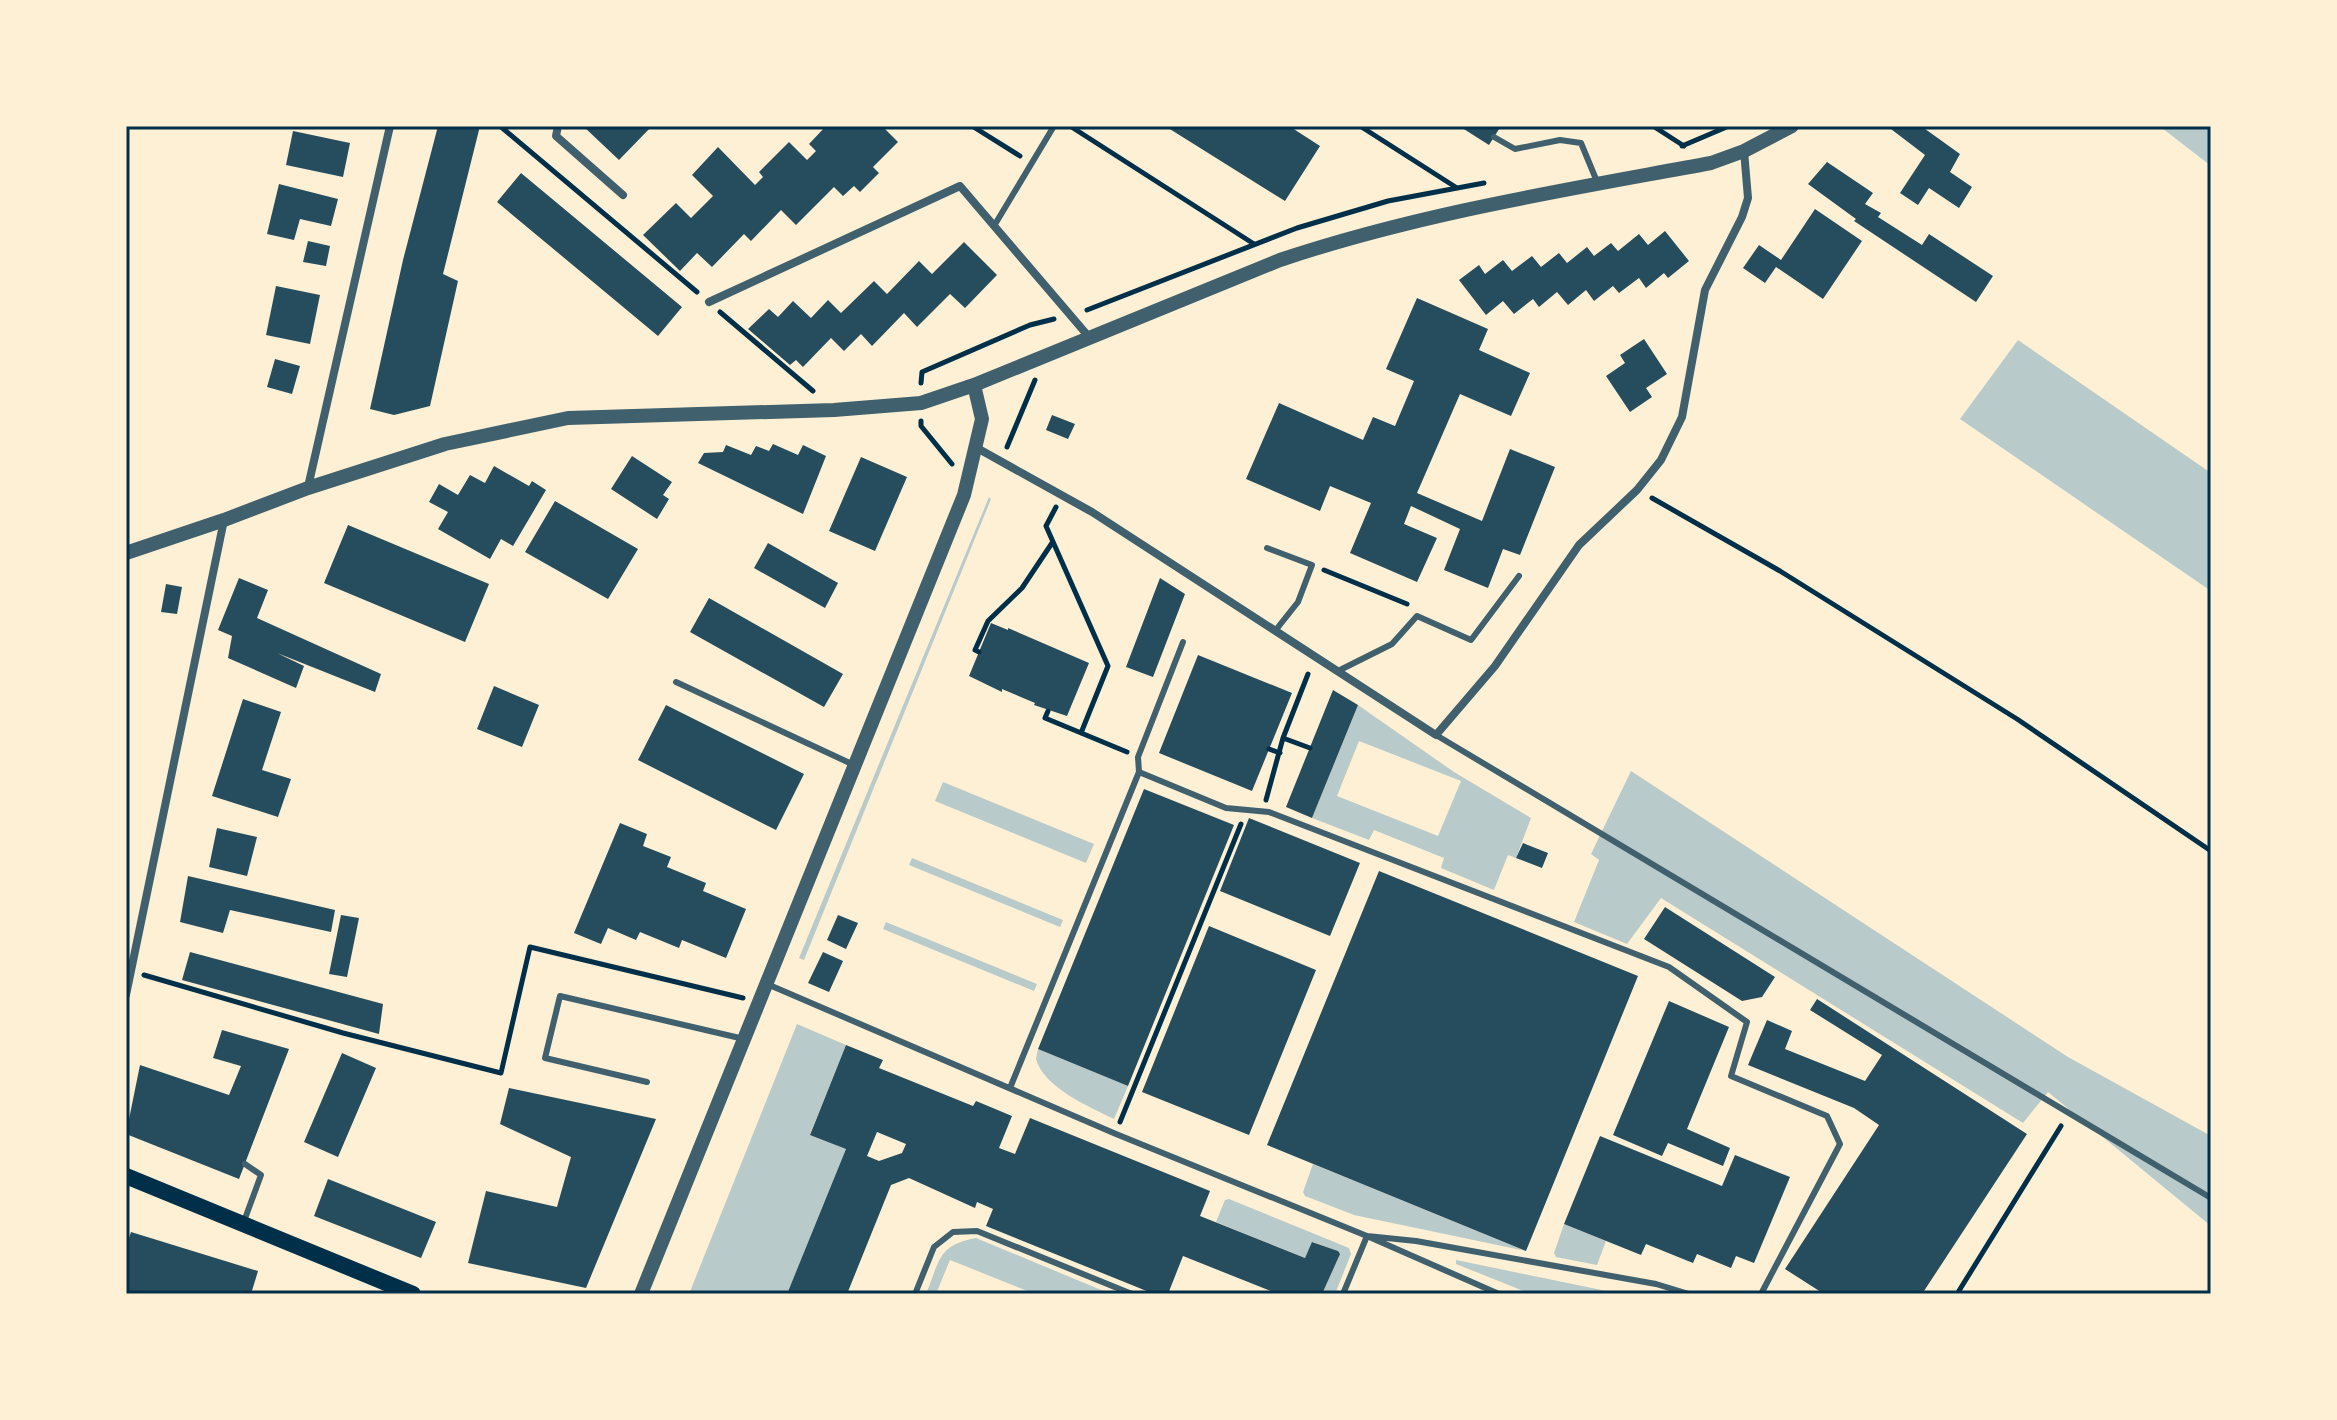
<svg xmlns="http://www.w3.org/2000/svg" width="2337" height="1420" font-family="Inter,sans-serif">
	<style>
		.green { fill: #b9caca; fill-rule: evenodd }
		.building { fill: #264d5e; fill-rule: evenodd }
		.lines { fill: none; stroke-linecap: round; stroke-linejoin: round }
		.path { stroke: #003049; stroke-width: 5 }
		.service { stroke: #3f606c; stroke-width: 6 }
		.minor { stroke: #3f606c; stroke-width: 8 }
		.tertiary { stroke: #3f606c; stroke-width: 14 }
		.secondary { stroke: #003049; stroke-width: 16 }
		.neatline { fill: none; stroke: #003049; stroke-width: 3 }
	</style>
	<rect width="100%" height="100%" fill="#fdf0d5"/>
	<!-- green -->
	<path class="green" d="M2164,126H2211V166L2162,128Z
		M2018,340L2211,473V591L1960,419Z
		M989,497L991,499L804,960L799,958Z
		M1358,705L1454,772L1531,818L1516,858L1508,855L1494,890L1441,868L1444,858L1374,830L1369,840L1312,818ZM1359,741L1461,781L1438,836L1337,796Z
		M1631,771L2068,1057L2211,1136V1226L2048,1092L2023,1123L1661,898L1627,944L1574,922L1599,860L1591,854Z
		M943,782L1094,844L1086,863L935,801Z
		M912,858L1063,920L1060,927L909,865Z
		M886,922L1037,984L1034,991L883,929Z
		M797,1024L846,1045L810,1134L846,1149L787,1294H689Z
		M1038,1049L1128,1086L1114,1119C1090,1107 1044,1088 1036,1059Z
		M1313,1164L1526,1251L1354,1215L1305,1196L1303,1192Z
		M1229,1199L1349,1248L1351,1254L1335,1294H1322L1339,1254L1338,1251L1313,1242L1305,1258L1216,1222L1225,1200Z
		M1564,1224L1606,1241L1597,1265L1556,1257L1554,1253Z
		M976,1238L1111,1294H1035L950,1260L936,1294H926C940,1261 937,1245 976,1238Z
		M1456,1260L1621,1294H1531L1456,1264Z"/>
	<!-- building -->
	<path class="building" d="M438,126H480L443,274L458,281L430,406L394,415L370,409L403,260Z
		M583,126H652L619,160Z
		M826,126H882L898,142L873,167L879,173L860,192L854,186L843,196L834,187L796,225L781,210L751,241L744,234L712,267L697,253L680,271L643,235L676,203L691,218L713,196L692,175L718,147L755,185L763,177L759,172L789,142L807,160L816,151L809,144Z
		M1165,126H1289L1320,146L1285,201Z
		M1459,126H1501L1489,145Z
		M1887,126H1921L1960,154L1950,172L1972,187L1959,208L1929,188L1918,205L1900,193L1925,155Z
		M293,131L350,143L343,177L286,165Z
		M1827,162L1873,193L1865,204L1881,213L1878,217L1922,245L1929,234L1993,276L1976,302L1854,221L1856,219L1808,184Z
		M521,173L682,307L658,336L497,202Z
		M279,184L338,199L331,226L300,219L294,240L267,234Z
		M1815,209L1862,241L1823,299L1776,267L1765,283L1743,268L1759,245L1781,260Z
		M1665,231L1689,261L1668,278L1664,273L1646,288L1639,278L1619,293L1613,286L1594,301L1586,290L1568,305L1557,292L1539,307L1533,299L1514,314L1503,301L1486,315L1459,280L1479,265L1485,274L1503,260L1512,271L1532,256L1541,267L1559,253L1567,263L1587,247L1594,256L1611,243L1618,251L1639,234L1648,245Z
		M308,241L330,246L326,266L303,262Z
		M964,242L997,275L965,308L950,294L917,327L904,313L872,346L861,334L844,351L831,338L803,367L796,360L790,365L748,329L769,309L778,317L793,301L811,318L828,300L841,313L874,281L887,294L919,261L932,274Z
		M276,286L320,295L310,344L266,335Z
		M1417,298L1488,329L1479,350L1530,373L1511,416L1460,394L1417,493L1482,521L1510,449L1555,467L1520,555L1503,549L1488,588L1444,570L1460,529L1411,506L1404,524L1437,538L1417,582L1350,553L1371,503L1330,486L1320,511L1246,479L1279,403L1363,440L1373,417L1395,426L1414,381L1386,369Z
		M1644,339L1667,374L1646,388L1652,397L1630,412L1606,376L1625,363L1620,355Z
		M275,359L300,366L292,394L267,387Z
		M1052,415L1075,424L1068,439L1046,430Z
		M773,444L798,455L803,445L826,456L803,514L698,463L704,453L723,452L726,445L751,455L756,446L769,451Z
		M632,456L672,482L663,495L669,499L657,519L611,489Z
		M861,457L907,477L875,551L829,531Z
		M494,466L529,486L532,481L546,490L513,546L501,539L490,559L438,529L448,512L429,502L439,484L458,495L470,475L485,483Z
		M555,501L638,549L608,599L525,552Z
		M348,525L489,584L465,642L324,583Z
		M768,543L838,583L825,608L754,568Z
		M239,578L268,590L257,618L381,674L375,692L277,653L304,666L296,688L228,658L232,636L218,630Z
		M1160,578L1185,594L1153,677L1126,667Z
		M166,584L182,587L177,614L161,612Z
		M709,598L843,674L824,707L690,632Z
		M991,623L1008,630V628L1089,663L1067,716L1034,705L1035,703L1002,689V692L969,676Z
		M1198,655L1292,693L1252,791L1159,753Z
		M494,686L539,705L522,747L477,729Z
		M1333,690L1358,705L1312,818L1286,807Z
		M243,699L281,712L262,770L291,779L278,817L212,796Z
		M666,705L804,774L776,830L638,760Z
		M1144,789L1234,825L1128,1086L1038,1049Z
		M1249,818L1360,863L1330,936L1220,891Z
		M620,823L647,834L643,846L671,857L667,867L706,883L703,891L746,909L726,958L682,940L679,948L640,932L636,940L608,928L601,944L574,933Z
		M217,828L257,837L247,876L209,867Z
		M1523,843L1548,853L1542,868L1516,858Z
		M1379,871L1638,976L1526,1251L1267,1145Z
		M188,876L335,910L331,932L230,910L223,933L180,922Z
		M1665,907L1775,977L1762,997L1742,1001L1644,939Z
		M341,915L359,918L347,977L329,974Z
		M838,915L858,923L846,949L827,940Z
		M1209,926L1316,970L1249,1135L1142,1092Z
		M190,952L383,1004L379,1034L182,980Z
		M823,952L843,961L829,992L808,983Z
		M1817,999L2027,1134L1922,1294H1824L1785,1269L1879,1125L1854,1108L1748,1065L1767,1020L1792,1031L1785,1049L1865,1081L1882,1055L1810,1010Z
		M1669,1001L1729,1027L1687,1129L1730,1148L1723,1166L1668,1143L1662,1156L1613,1135Z
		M222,1030L289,1049L239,1179L126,1134L140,1065L229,1095L241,1066L213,1058Z
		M846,1045L883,1060L879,1068L973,1106L976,1101L1012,1116L999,1148L1015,1154L1030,1118L1210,1191L1200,1216L1305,1258L1312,1242L1338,1251L1340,1254L1322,1294H1278L1183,1256L1168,1294H1154L986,1226L993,1209L977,1202L975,1208L909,1178L891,1185L847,1294H787L846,1149L810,1135ZM877,1132L906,1144L902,1153L879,1161L867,1156Z
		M342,1053L376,1068L338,1157L304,1142Z
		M509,1088L656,1119L586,1288L468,1263L486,1191L557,1207L571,1157L500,1124Z
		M1600,1136L1722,1186L1735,1155L1790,1177L1754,1263L1736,1256L1731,1268L1697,1254L1693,1263L1646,1244L1641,1255L1564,1224Z
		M328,1179L436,1222L421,1258L314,1216Z
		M131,1232L258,1271L251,1294H126V1247Z"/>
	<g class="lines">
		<!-- path -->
		<path class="path" d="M500,126L697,292
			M972,126L1020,156
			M1070,126L1254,244
			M1360,126L1457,188
			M1653,126L1684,146
			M1682,146L1729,126
			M1087,310L1297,228L1388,201L1484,183
			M720,312L813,391
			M921,383L922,372L1030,325L1054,319
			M921,421V426L952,464
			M1007,447L1035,380
			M1652,498L1780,571L2017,719L2211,851
			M1056,507L1046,526L1108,666L1081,733
			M1324,570L1407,604
			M979,652L975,650L988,621L1022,588L1052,543
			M1048,711L1045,718L1127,752
			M1283,738L1308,674
			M1269,749L1280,753
			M1266,800L1283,738L1310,748
			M144,975L343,1033L501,1073L530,947L743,998
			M1120,1122L1241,824
			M1957,1294L2061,1126"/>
		<!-- service -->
		<path class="service" d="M1494,137L1515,149L1560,140L1581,143L1598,184
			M994,226L1054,126
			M1267,548L1312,565L1298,602L1275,631
			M1338,671L1392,644L1417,616L1471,640L1519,576
			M676,682L854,765
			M1436,735L2211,1198
			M1139,772L1138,757L1183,642
			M767,984L1116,1134L1367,1236L1499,1294
			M647,1082L545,1058L560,996L744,1039
			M1010,1088L1139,772L1226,808L1269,812L1669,967L1747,1022L1731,1076L1827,1116L1840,1144L1761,1294
			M243,1224L261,1175L245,1164
			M915,1294L934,1247L953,1232L977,1231L1132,1294
			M1343,1294L1367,1236L1416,1241L1656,1284L1689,1294"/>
		<!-- minor -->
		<path class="minor" d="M558,126L556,136L623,195
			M709,302L960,186L1089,337
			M977,448L1092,512L1436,735L1495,666L1579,545L1637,490L1661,460L1682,417L1705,290L1742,217L1748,198L1744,151
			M308,487L390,126
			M126,995L224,520"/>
		<!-- tertiary -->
		<path class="tertiary" d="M126,553L224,520L308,488L445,444L568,418L834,410L921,403L974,385L1280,260C1420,213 1566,190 1711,163L1744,151L1792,126
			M641,1294L964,495L982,419L974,385"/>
		<!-- secondary -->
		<path class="secondary" d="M126,1176L413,1294"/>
	</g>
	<!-- border -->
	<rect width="2337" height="1420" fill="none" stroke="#fdf0d5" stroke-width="256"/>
	<rect x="128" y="128" width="2081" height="1164" class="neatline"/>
</svg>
